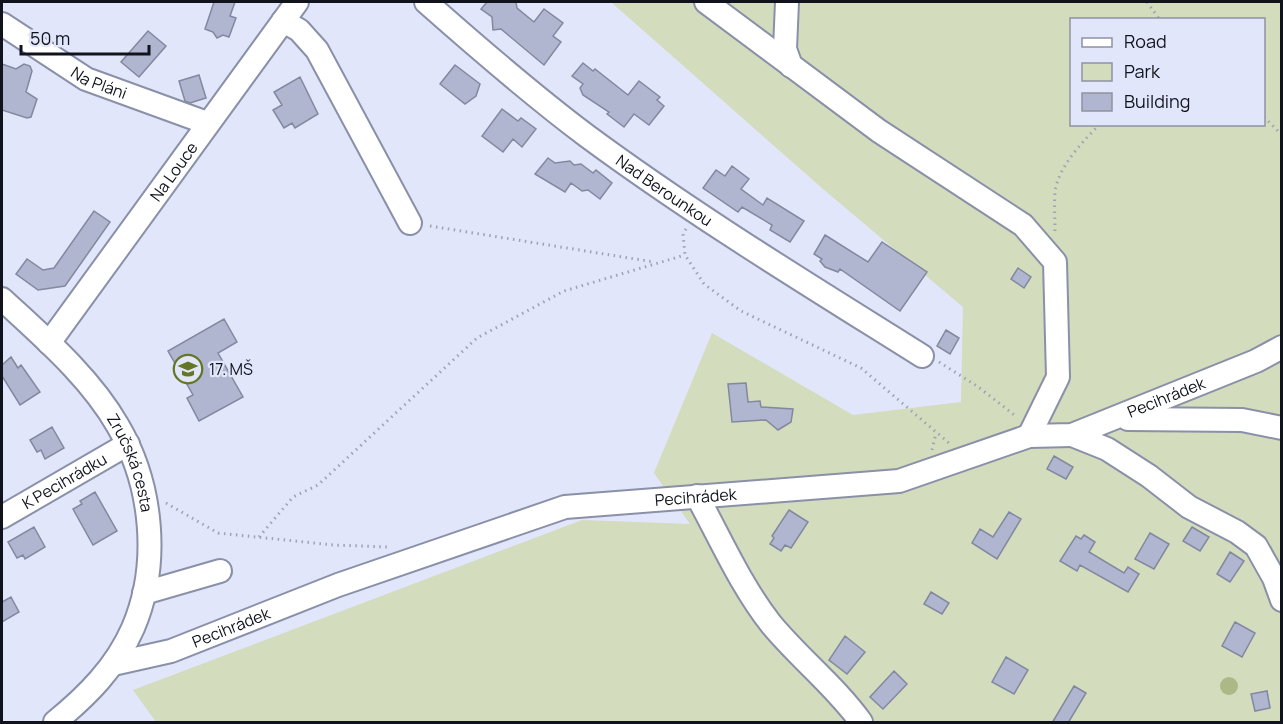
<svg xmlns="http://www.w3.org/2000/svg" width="1283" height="724" font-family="Manrope,sans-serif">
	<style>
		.green { fill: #d3dcbc; fill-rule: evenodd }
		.water { fill: #abb986 }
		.building { fill: #b0b6cf; stroke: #82889f; stroke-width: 1.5 }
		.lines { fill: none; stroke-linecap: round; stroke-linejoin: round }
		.minor-casing { stroke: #8a90a8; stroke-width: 26 }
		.path { stroke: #9ea2b3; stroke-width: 3; stroke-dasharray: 1.5 4.5; stroke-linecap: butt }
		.minor { stroke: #fff; stroke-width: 22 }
		.labels { text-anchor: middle; stroke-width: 4.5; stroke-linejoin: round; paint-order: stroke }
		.street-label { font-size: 16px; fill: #11131c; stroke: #e1e6fb }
		.poi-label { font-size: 16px; fill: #11131c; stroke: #e1e6fb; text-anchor: start }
	</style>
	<rect width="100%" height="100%" fill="#e1e6fb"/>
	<!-- green -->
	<path class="green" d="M611,2H1281V722H156L133,690L582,520L690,524L654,473L712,333L853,415L961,402L963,307L823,189ZM1072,20H1264V124H1072Z"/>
	<!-- water -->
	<path class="water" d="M1220 686a9 9 0 1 1 18 0a9 9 0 1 1-18 0Z"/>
	<!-- building -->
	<path class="building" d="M214,2H235L230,16L236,18L229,37L223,35L217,38L213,32L205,29Z
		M487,2H516L517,8L534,22L544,9L563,23L553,36L561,42L544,65L501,29L493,30L492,17L481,9Z
		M148,31L166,46L139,77L121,62Z
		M583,63L593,71L595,69L628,95L639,81L660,97L657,100L664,106L649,125L634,114L624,127L607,114L609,112L583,95L580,88L583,84L572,76Z
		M2,64L16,69L24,64L30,66L32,71L26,92L37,99L31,117L27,118L2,110Z
		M455,65L480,84L476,96L465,104L440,84Z
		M199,75L206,98L190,103L185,101L179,81Z
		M300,77L318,114L295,128L292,123L284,128L273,110L282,105L274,92Z
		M502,109L518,121L521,118L536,129L522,147L513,139L503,152L482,136Z
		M548,158L555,163L570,161L574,165L581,164L593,173L596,170L612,183L600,199L588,190L582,191L571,183L565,192L535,174Z
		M732,166L749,179L741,189L763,205L767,198L804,221L790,242L770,230L772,225L742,207L738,212L703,188L716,170L725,176Z
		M94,211L110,222L65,286L38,290L16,274L27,259L43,270L54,268Z
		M825,235L868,262L882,242L927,272L900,311L840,269L838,272L825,267L820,261L822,259L814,254Z
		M1018,268L1031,277L1024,288L1011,279Z
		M224,319L237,342L218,353L243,397L199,421L187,398L193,395L168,351Z
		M946,330L959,338L950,354L937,346Z
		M11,357L18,368L21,365L40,392L20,405L2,376V365Z
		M746,383L748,402L760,401L761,407L793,409L791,422L778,430L766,420L732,422L728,384Z
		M52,427L64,448L45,459L41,450L37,452L30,440Z
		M1054,456L1073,467L1066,479L1047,469Z
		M95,492L117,531L93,545L73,509L82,504L80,501Z
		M789,510L808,522L791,548L785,545L781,551L770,544L774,538L772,536Z
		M1009,512L1021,519L997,559L972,543L980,529L993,537Z
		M34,527L45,547L25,559L23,555L17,558L8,542Z
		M1192,527L1209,537L1200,551L1183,541Z
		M1150,533L1169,544L1154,569L1135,559Z
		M1084,535L1095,542L1089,552L1124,573L1128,567L1139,574L1128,592L1080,565L1077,571L1060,561L1076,536L1081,539Z
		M1230,552L1244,561L1230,582L1217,574Z
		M931,592L949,603L942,614L924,604Z
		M11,597L19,612L2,622V602Z
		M1235,622L1255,633L1242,657L1222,646Z
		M845,636L865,652L847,674L829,660Z
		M1006,657L1028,670L1014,694L992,682Z
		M894,671L907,684L883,709L870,697Z
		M1074,686L1086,693L1068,723H1052Z
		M1267,691L1270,708L1255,711L1251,694Z"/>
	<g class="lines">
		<!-- minor casing -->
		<g class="minor-casing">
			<g id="minor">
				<path id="s1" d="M426,2C478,48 531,94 587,136C694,215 809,285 922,356"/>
				<path d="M706,2L879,131L1023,225L1055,262L1058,377L1029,436"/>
				<path d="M787,2L785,49L791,66"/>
				<path d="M283,21L299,30L317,50L410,223"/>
				<path id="s2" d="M2,24L86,79L207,123"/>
				<path id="s3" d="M2,299C43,337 90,377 118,426C153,486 160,565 133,628C116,667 87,696 55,722"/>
				<path id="s4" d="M49,343L297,2"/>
				<path d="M1128,419L1242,420L1282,428"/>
				<path d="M1072,435L1107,449L1149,476L1189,507L1237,532L1256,546L1274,578L1282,600"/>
				<path d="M697,496C720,538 741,586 771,624C800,659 835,686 861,722"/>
				<path id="s5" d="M2,517L128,444"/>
				<path d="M144,593L220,571"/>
				<path id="s6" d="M113,664L171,651L338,585L565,507L899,481L1029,436L1072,435L1256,361L1282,347"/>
			</g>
		</g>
		<!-- path -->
		<path class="path" d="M1147,2L1160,20
			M1264,117L1282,135
			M430,226L654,262
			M686,229L683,234L685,255L704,284L741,311L861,368L949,443
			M1055,231C1055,218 1054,205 1055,192C1058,167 1083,141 1100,124
			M939,362L977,386L1017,417
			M932,450L936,433
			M166,503L218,533L333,545L388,547
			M259,537L293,497L318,485L477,338L564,291L685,255"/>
		<!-- minor -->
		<use href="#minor" class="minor"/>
	</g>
	<!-- icons -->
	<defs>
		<g id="school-ring" transform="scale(1.5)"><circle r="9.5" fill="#e1e6fb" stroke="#657624" stroke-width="1.5"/><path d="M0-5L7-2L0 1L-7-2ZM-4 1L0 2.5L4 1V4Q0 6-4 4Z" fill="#657624"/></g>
	</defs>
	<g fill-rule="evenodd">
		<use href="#school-ring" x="188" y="369"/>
	</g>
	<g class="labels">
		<!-- street labels -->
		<g class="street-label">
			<text dy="6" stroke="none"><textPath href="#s2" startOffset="114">Na Pláni</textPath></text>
			<text dy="6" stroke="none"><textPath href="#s4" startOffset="212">Na Louce</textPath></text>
			<text dy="6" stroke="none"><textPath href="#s1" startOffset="304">Nad Berounkou</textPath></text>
			<text dy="6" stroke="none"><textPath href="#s6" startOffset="1096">Pecihrádek</textPath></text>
			<text dy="6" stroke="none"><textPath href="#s3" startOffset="212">Zručská cesta</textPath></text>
			<text dy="6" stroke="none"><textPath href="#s5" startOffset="72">K Pecihrádku</textPath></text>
			<text dy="6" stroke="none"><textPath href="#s6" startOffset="610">Pecihrádek</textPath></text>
			<text dy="6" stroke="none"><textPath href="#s6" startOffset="124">Pecihrádek</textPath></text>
		</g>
		<!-- poi labels -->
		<g class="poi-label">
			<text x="209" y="375">17. MŠ</text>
		</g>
	</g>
	<!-- border -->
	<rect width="1283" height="724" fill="none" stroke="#11131c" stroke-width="6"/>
	<!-- legend -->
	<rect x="1070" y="18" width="195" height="108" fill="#e1e6fb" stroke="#8e92a2" stroke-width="1.5"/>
	<rect x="1082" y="38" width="30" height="9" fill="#ffffff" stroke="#8e92a2" stroke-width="1.5"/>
	<text x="1124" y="48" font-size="18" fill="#11131c">Road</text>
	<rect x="1082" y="63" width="30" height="18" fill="#d3dcbc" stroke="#8e92a2" stroke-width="1.5"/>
	<text x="1124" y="78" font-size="18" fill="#11131c">Park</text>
	<rect x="1082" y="93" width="30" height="18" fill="#b0b6cf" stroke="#8e92a2" stroke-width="1.5"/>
	<text x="1124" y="108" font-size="18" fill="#11131c">Building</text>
	<!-- scale -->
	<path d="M21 45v9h128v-9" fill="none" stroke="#11131c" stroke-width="3"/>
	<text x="30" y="45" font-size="18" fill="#11131c" stroke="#e1e6fb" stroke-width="4.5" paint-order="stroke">50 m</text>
</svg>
